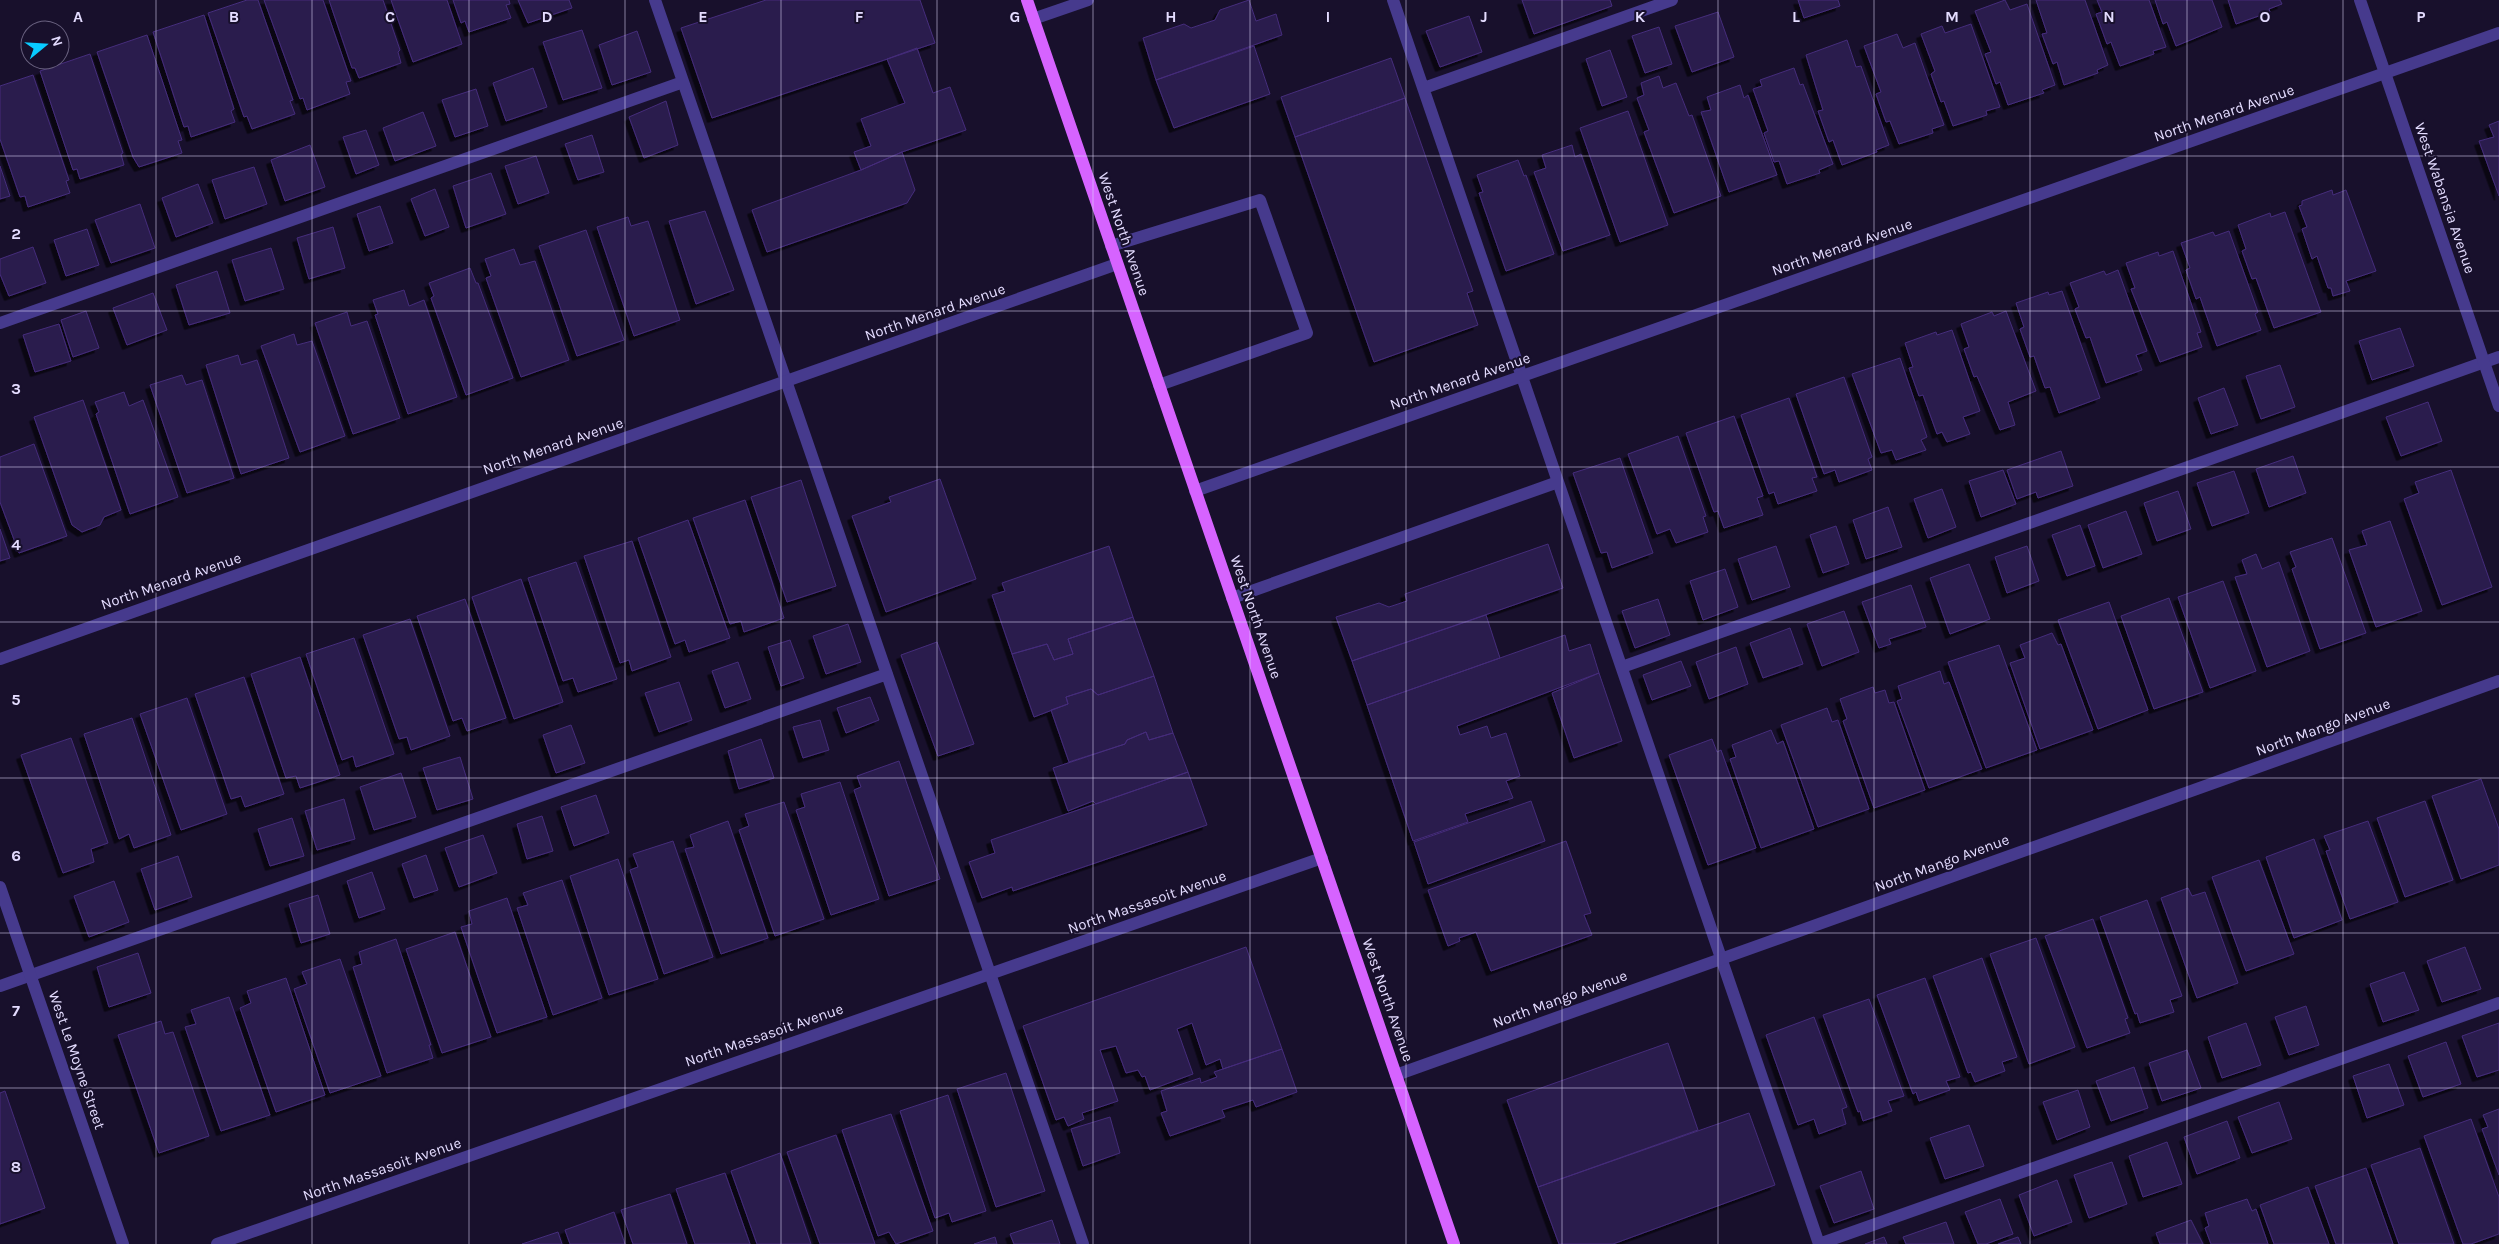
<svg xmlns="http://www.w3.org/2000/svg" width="2499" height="1244" font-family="Karla,sans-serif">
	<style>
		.building { fill: #2b1c4e; stroke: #452d7b; filter: url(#shadow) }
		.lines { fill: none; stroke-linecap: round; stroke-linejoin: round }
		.lane { stroke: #463a8d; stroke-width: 12 }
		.street { stroke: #463a8d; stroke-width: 12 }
		.primary { stroke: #d663ff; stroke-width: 12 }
		.grid { fill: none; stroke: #e4dcff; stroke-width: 1; stroke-opacity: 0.55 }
		.labels { text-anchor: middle; stroke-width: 4; stroke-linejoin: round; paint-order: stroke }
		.street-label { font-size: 15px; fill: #e4dcff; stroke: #18102c }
		.grid-label { font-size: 16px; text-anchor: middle; font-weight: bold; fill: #e4dcff; stroke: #18102c; stroke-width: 4; stroke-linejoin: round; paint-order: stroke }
	</style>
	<defs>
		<filter id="shadow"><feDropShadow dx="-4.5" dy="4.5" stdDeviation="0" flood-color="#0009"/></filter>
	</defs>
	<rect width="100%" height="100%" fill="#18102c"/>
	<!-- building -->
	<path class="building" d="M247,0H258L293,100L290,101L295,114L252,129L247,116L244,117L208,13Z
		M264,0H323L351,81L346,82L350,94L307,110L303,98L300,99Z
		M329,0H383L400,50L398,52L401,63L359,78L355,68H352Z
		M391,0H447L462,44L413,62Z
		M453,0H509L510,4L506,5L511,18L469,32L465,21L461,23Z
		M518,0H569L572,8L528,23Z
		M766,0H920L935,43L712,118L681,28Z
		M1249,0L1256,21L1276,14L1282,35L1156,80L1143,38L1184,24L1191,28L1215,20L1220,10Z
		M1522,0H1610L1612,6L1534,34Z
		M1798,0H1838L1840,6L1804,18Z
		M2005,0L2010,10L2027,4L2055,85L2042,90L2044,93L2008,105L2000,82L1996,84L1985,54L1991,52L1975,11Z
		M2036,0H2085L2108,65L2097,70L2098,73L2064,85L2057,62L2053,64L2042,34L2047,33Z
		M2097,0H2149L2166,47L2153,51L2154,54L2120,66L2111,42L2107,44L2096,14L2102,12Z
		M2155,0H2212L2222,27L2176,46L2167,22L2163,24Z
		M2228,0H2280L2282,4L2269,9L2270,12L2236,24Z
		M1718,12L1734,57L1692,72L1675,26Z
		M204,15L234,109L231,111L235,122L191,137L188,126L184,127L153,32Z
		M1469,16L1482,52L1440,67L1426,31Z
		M1971,24L2000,107L1986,111L1987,115L1953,126L1944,101L1941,102L1931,74L1935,71L1921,34L1942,26L1945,33Z
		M1659,27L1672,64L1645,73L1632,36Z
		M582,30L602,88L563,100L543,42Z
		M637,31L651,72L612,85L599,45Z
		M1897,34L1903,48L1915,43L1944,125L1932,129L1933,133L1899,144L1890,121L1886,122L1876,94L1881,92L1864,46Z
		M147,35L182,140L178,141L182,153L139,167L133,157L97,52Z
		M1847,40L1856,67L1861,66L1889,145L1876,150L1877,152L1842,165L1833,140L1829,142L1818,111L1823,110L1806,55Z
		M1254,46L1270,94L1174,128L1156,80Z
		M917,48L933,93L950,87L966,130L902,152L861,170L854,152L871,146L861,119L905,103L887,59Z
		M1610,50L1627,97L1602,106L1586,59Z
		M90,54L123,153L121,154L124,165L80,179L77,169L73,170L40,71Z
		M1391,58L1405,98L1295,137L1281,97Z
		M533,68L547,107L506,121L493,83Z
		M1794,68L1800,85L1803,84L1833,164L1819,170L1820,173L1787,184L1779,161L1774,162L1764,133L1768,131L1753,89L1762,86L1760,80Z
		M33,75L69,180L66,181L70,193L28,207L25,196L20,197L0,139V86Z
		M1659,76L1663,88L1676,83L1689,116L1692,115L1721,196L1674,213L1644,132L1649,130L1637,98L1644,95L1641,83Z
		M1740,85L1744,98L1748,95L1777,175L1729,192L1701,112L1711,110L1707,97Z
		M476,89L488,126L455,137L442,100Z
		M1405,98L1473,291L1467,293L1478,325L1374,362L1295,137Z
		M666,101L678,145L644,158L629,117Z
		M1628,111L1668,225L1620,242L1580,128Z
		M423,112L436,146L395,161L383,128Z
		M2499,121V196L2479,141L2494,137L2489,125Z
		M366,130L379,165L356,174L343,137Z
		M592,135L604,172L578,180L565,144Z
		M310,145L325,187L285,201L271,160Z
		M1572,145L1575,157L1581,154L1610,235L1563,251L1534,172L1546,168L1542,155Z
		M902,152L915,190L907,203L767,252L752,210L861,170Z
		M536,156L549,193L518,204L505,166Z
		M1518,160L1524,176L1526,175L1554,254L1506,271L1479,193L1483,192L1477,175Z
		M0,166L10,196L0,199Z
		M254,167L267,204L225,219L212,180Z
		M491,173L506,214L466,228L453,186Z
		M198,184L213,223L176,237L162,198Z
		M435,189L449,227L425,236L411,199Z
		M2332,190L2333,195L2346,190L2376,271L2346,281L2350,291L2333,296L2331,288H2328L2317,256L2312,259L2302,229L2307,227L2299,206L2302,205V201Z
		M140,204L155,248L111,263L95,220Z
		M380,206L393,243L369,251L357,214Z
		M705,211L734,290L696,304L669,221Z
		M2285,212L2321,312L2274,328L2256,278L2252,279L2242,251L2246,249L2238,225L2270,213L2271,217Z
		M628,217L631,226L648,221L680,320L634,336L597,227Z
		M333,227L345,268L309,279L297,238Z
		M87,229L99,265L66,276L54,240Z
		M586,230L624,340L577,356L539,246Z
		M2229,231L2258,312L2255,314L2261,330L2217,346L2200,297L2196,299L2186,270L2190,268L2181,243L2213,232L2215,236Z
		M33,247L46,283L9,296L0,274V259Z
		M271,248L284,289L245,301L232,260Z
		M514,249L520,265L535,261L569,360L521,377L486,278L491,276L485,259Z
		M2173,251L2201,332L2197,333L2202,347L2160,362L2131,289L2135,288L2126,263L2158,252L2159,256Z
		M470,268L476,283H478L513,378L466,395L431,298L434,296L429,283Z
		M2118,270L2147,351L2136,355L2142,370L2106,383L2090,337L2086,338L2075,309L2079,307L2070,283L2104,271L2106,275Z
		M217,271L230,313L189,325L176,285Z
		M404,290L409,306L424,300L457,397L408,414L375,315L378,314L373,300Z
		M2062,291L2100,398L2059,413L2050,387L2045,388L2034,356L2030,357L2020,329L2024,327L2016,303L2048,292L2049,295Z
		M153,293L167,330L127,345L113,308Z
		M86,311L99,348L73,357L61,320Z
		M2006,311L2036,391L2008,402L2015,425L2000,430L1977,376L1974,377L1964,349L1969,347L1961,324L1992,312L1994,316Z
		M347,312L351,326L367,321L400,418L353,434L315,323Z
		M59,324L71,361L35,372L23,335Z
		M2400,328L2414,366L2372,380L2359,341Z
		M1952,330L1980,411L1963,417L1970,434L1947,442L1942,432L1937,434L1923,395L1919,396L1909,368L1913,367L1905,343L1936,332L1937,335Z
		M294,334L297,345L312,341L345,436L300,452L261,346Z
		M238,355L241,365L257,360L289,458L241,474L206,365Z
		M1900,358L1927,437L1921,440L1926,450L1896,460L1892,450L1881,453L1852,374Z
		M2280,365L2295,407L2261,419L2246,376Z
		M182,375L186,385L202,380L234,478L187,493L150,385Z
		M1844,377L1872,457L1868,459L1872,470L1839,482L1835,470L1824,474L1796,394Z
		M2224,388L2238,425L2211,434L2198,398Z
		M124,392L129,406L143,400L178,497L130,514L96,414L99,412L95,402Z
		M1789,398L1817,477L1812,478L1817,491L1778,504L1774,492L1769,494L1741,415Z
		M83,400L121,510L104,517L100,525L82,532L72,525L34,417Z
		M2428,402L2442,441L2401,456L2386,417Z
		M1734,416L1763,496L1757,498L1763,515L1724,528L1718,511L1714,512L1686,433Z
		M1678,436L1706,516L1703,517L1708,532L1676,543L1670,529L1657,534L1628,454Z
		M34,444L67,536L19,553L0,502V457Z
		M2061,451L2073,486L2038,498L2036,492L2017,499L2007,470Z
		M2293,456L2306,493L2269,507L2256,469Z
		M1620,458L1653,553L1612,568L1607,552L1601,553L1573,473Z
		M2003,470L2016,504L1981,517L1969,481Z
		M2451,470L2492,587L2442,605L2404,499L2419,493L2415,482Z
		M2234,471L2249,513L2212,526L2197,483Z
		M940,479L976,579L886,612L852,516L891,502L889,497Z
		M801,480L836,586L787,602L751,497Z
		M1942,489L1956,527L1928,538L1914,499Z
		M2178,491L2191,529L2157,541L2144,503Z
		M745,500L784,618L744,632L741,621L730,624L693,518Z
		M1888,507L1902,547L1866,559L1853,520Z
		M2126,511L2142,554L2103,568L2088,525Z
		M688,520L730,638L689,652L685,640L675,644L638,538Z
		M2390,521L2422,611L2376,627L2349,550L2367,545L2362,531Z
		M2080,525L2095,566L2067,576L2052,535Z
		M1836,526L1849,564L1823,573L1810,535Z
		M0,529L10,558L0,561Z
		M2332,538L2366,633L2320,649L2292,569L2296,567L2290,552Z
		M632,541L671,657L632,671L629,660L620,663L584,556Z
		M1548,544L1563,588L1352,661L1336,617L1379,603L1389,607L1407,601L1405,594Z
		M1109,546L1133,617L1068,639L1073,654L1054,660L1047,644L1012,654L992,595L1005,591L1002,583Z
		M1776,546L1790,587L1752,600L1738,559Z
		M2027,546L2039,581L2007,593L1995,557Z
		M2256,554L2262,569L2279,562L2310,651L2267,667L2235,577L2247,574L2242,560Z
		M576,562L617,679L578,692L573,678L563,681L528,578Z
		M1969,564L1990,619L1950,634L1930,578Z
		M1725,569L1738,607L1703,620L1690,581Z
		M521,579L563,702L514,719L472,597Z
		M2223,581L2256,671L2210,688L2178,597Z
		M1911,585L1926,627L1889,639L1891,644L1879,648L1862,602Z
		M2169,598L2203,692L2154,709L2121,616Z
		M465,599L506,718L467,731L462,718L453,721L417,616Z
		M1658,599L1670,635L1635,648L1622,611Z
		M2109,602L2148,710L2098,729L2058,620Z
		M1844,611L1859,652L1822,666L1807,624Z
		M1486,615L1500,658L1367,705L1352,661Z
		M1133,617L1154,676L1098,695L1091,689L1066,697L1068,704L1034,717L1012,654L1047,644L1054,660L1073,654L1068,639Z
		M410,619L450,736L411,750L407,737L399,739L363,635Z
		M848,624L861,662L826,674L813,636Z
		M1790,628L1803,664L1763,678L1750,643Z
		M2052,633L2058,645L2061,644L2093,730L2040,749L2010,663L2025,658L2020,645Z
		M1565,635L1569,651L1590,644L1599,673L1457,726L1460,735L1487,726L1491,738L1506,733L1520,776L1506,781L1513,798L1465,814L1468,822L1413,841L1367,705Z
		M354,638L394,754L356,767L353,756L342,760L306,654Z
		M790,640L804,678L781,686L768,647Z
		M937,642L974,744L938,756L901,655Z
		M1999,645L2037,750L1986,768L1948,662Z
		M1736,647L1748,684L1709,699L1696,662Z
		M300,657L340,775L300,788L296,776L286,778L251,674Z
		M1681,661L1691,686L1652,700L1643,675Z
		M738,662L751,699L725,708L712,671Z
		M1940,671L1944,684L1949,682L1982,769L1929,788L1897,701L1902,699L1898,686Z
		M1599,673L1622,741L1574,758L1552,693Z
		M1154,676L1173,733L1149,740L1146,732L1127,740L1125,744L1069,762L1051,710L1068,704L1066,697L1091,689L1098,695Z
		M244,677L284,794L245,807L241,796L231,799L195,694Z
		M679,682L692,720L659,732L645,693Z
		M1873,687L1875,693L1885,690L1889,703L1894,702L1925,790L1874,808L1843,721L1847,719L1840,699Z
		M870,697L879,720L846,733L837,708Z
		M187,698L227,814L181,830L140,714Z
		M1827,708L1832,722L1838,720L1869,809L1818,827L1781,725Z
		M132,718L171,835L134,848L129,834L119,839L84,734Z
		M820,720L829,750L803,758L793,727Z
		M571,725L585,763L556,773L543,735Z
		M1771,730L1777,744L1783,741L1814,829L1761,848L1730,759L1736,757L1732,745Z
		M1146,732L1149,740L1173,733L1188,772L1096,804L1093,801L1068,811L1053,768L1125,744L1127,740Z
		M71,738L108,843L91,849L94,862L63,873L21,755Z
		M761,739L774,778L739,789L728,751Z
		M1712,739L1717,752L1721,750L1756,848L1708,865L1669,755Z
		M460,757L473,799L437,810L423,768Z
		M899,761L940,879L889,896L854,790L861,787L857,776Z
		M1188,772L1207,825L1013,891L1012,887L982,898L969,862L995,853L991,840Z
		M401,773L416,817L374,830L360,787Z
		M2481,779L2499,829V865L2461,879L2432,796Z
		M840,782L879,899L831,915L796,810L805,807L801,794Z
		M596,795L609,833L574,846L561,807Z
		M344,799L355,839L317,850L305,811Z
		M1531,801L1545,841L1428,884L1414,842Z
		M2425,801L2453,880L2405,897L2377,818Z
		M784,802L824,919L775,936L739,830L749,826L745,814Z
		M542,816L553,851L527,859L517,824Z
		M292,818L304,856L270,866L258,829Z
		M728,821L768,938L721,954L685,849L694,847L690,835Z
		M2368,821L2398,902L2350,919L2326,851L2330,850L2324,836Z
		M483,835L497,873L459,887L445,848Z
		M2314,839L2342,920L2294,938L2266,857Z
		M673,841L713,957L664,974L630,870L638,867L633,854Z
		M1566,841L1591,913L1584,915L1592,935L1491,971L1476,932L1459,938L1460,941L1448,946L1428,890Z
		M426,855L438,890L414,898L402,864Z
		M178,856L192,897L155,910L141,869Z
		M618,859L658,979L609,995L570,876Z
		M2259,860L2294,954L2246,971L2212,877Z
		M372,872L385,909L359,918L347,881Z
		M562,880L602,998L553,1015L517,908L528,905L523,893Z
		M114,881L129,922L89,937L74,896Z
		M2188,888L2192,896L2205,892L2238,983L2197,998L2161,898Z
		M318,895L330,934L301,943L289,904Z
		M507,898L547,1017L497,1033L461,927L472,924L469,911Z
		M2147,900L2182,996L2170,1000L2174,1012L2140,1023L2137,1013L2135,1014L2100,917Z
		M2093,919L2128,1018L2125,1019L2130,1033L2087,1048L2045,936Z
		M455,932L491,1037L442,1053L406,949Z
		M2036,938L2075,1047L2029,1064L1990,954Z
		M396,939L431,1045H429L433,1058L387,1073L353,967L362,964L359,952Z
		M1246,947L1282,1049L1223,1069L1220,1059L1206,1065L1192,1023L1177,1029L1193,1074L1150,1090L1145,1076L1142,1077L1138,1070L1126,1073L1116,1046L1100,1050L1118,1101L1082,1113L1084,1119L1068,1126L1064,1117L1056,1120L1023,1026Z
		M2465,947L2481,989L2442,1002L2427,961Z
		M138,953L151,993L109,1007L97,967Z
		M1982,958L2017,1057L2002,1062L2005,1071L1975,1082L1971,1072L1968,1073L1933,976Z
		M340,959L381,1076L330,1093L294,989L307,984L302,972Z
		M2404,972L2419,1010L2383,1022L2370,984Z
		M286,978L325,1095L276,1112L240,1008L251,1003L247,991Z
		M1925,978L1960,1077L1946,1081L1950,1090L1919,1101L1916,1092L1913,1094L1877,995Z
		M229,997L270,1115L221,1131L185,1027L196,1024L191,1010Z
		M1869,999L1904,1096L1888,1101L1892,1111L1863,1121L1860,1111L1858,1112L1823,1015Z
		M2306,1006L2319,1045L2289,1055L2275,1017Z
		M1814,1017L1847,1107L1842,1109L1846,1124L1819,1134L1814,1119L1798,1125L1766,1035Z
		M161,1021L165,1034L173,1032L209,1136L159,1153L118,1035Z
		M2246,1023L2261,1065L2222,1078L2208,1037Z
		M2499,1023V1070L2477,1077L2462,1036Z
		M2446,1042L2461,1084L2423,1097L2408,1056Z
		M1668,1043L1698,1130L1538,1187L1507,1100Z
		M1282,1049L1297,1092L1256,1107L1253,1100L1222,1110L1225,1117L1170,1136L1161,1113L1167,1111L1161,1091L1200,1078L1201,1083L1217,1077L1214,1072Z
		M2187,1050L2201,1088L2162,1101L2149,1063Z
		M2389,1064L2404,1105L2367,1118L2353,1076Z
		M2134,1067L2148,1108L2111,1121L2096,1081Z
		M1006,1073L1045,1191L996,1207L957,1089Z
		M2078,1090L2090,1127L2057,1140L2043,1102Z
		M5,1091L45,1208L0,1224V1093Z
		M948,1095L986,1211L952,1222L949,1213L935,1218L900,1111Z
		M2279,1102L2292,1139L2252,1153L2238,1117Z
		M2499,1109V1175L2482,1129L2488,1127L2483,1115Z
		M1749,1113L1775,1185L1613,1244H1559L1538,1187Z
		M891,1114L933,1231L896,1244L889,1232L878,1236L842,1130Z
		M1110,1117L1120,1153L1083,1166L1071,1129Z
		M2471,1119L2499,1197V1234L2471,1244H2463L2424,1136Z
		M2227,1121L2240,1158L2197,1174L2184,1137Z
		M1969,1125L1984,1166L1945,1179L1930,1138Z
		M836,1135L875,1244H820L787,1152Z
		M2167,1142L2182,1184L2143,1197L2129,1156Z
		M2420,1148L2454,1244H2399L2371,1165Z
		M780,1153L811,1244H757L731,1171Z
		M2112,1162L2127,1204L2089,1218L2074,1175Z
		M2366,1168L2393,1244H2336L2315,1186Z
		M1861,1171L1874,1209L1834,1223L1820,1186Z
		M725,1173L750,1244H695L676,1189Z
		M2057,1180L2072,1222L2034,1236L2019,1195Z
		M2308,1187L2329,1244H2274L2260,1205Z
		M670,1194L687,1244H633L621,1210Z
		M2000,1199L2013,1234L1986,1244H1978L1965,1212Z
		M2247,1199L2252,1211L2256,1209L2268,1244H2211L2205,1228L2209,1226L2205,1213Z
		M614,1212L625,1244H570L565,1230Z
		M1052,1220L1060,1244H1014L1010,1234Z
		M2191,1220L2203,1244H2160L2156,1233Z
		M1946,1222L1954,1244H1906L1903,1237Z
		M558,1232L562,1244H522Z
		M995,1237L997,1244H974Z
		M1884,1237L1887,1244H1865Z
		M2018,1237L2021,1244H1998Z"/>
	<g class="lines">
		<!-- lane -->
		<path class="lane" d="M655,0L1083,1244
			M1393,0L1819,1244
			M1033,19L1088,0
			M1424,88L1672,0
			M1111,246L1260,200L1307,333L1159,385
			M0,323L683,82
			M1232,598L1558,482
			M1622,667L2499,357
			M0,986L887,674
			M1819,1244L2499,1003"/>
		<!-- street -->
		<path class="street" d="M2360,0L2499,406
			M1195,491L2499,33
			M0,659L1117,264
			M0,887L123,1244
			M1396,1075L2499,681
			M217,1244L1322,858"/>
		<!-- primary -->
		<path class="primary" d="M1027,0L1454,1244"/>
	</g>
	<!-- grid -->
	<path class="grid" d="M156,0V1244M312,0V1244M469,0V1244M625,0V1244M781,0V1244M937,0V1244M1093,0V1244M1250,0V1244M1406,0V1244M1562,0V1244M1718,0V1244M1874,0V1244M2030,0V1244M2187,0V1244M2343,0V1244M0,156H2499M0,311H2499M0,467H2499M0,622H2499M0,778H2499M0,933H2499M0,1088H2499"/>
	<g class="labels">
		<!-- street labels -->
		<g class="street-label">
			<text transform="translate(2224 113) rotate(-19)" y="5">North Menard Avenue</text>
			<text transform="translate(2445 198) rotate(71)" y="5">West Wabansia Avenue</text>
			<text transform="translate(1124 234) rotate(71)" y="5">West North Avenue</text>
			<text transform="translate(1842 247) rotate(-19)" y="5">North Menard Avenue</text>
			<text transform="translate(935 312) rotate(-19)" y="5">North Menard Avenue</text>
			<text transform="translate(1460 381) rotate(-19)" y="5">North Menard Avenue</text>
			<text transform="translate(553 446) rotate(-19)" y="5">North Menard Avenue</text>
			<text transform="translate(171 581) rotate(-19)" y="5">North Menard Avenue</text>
			<text transform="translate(1256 617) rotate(71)" y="5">West North Avenue</text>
			<text transform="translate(2323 727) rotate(-20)" y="5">North Mango Avenue</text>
			<text transform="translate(1942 863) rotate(-20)" y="5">North Mango Avenue</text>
			<text transform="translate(1147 902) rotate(-19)" y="5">North Massasoit Avenue</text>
			<text transform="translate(1560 999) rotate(-20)" y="5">North Mango Avenue</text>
			<text transform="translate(1388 1000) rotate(71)" y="5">West North Avenue</text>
			<text transform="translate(764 1035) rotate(-19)" y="5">North Massasoit Avenue</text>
			<text transform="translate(77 1060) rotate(71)" y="5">West Le Moyne Street</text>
			<text transform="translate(382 1169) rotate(-19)" y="5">North Massasoit Avenue</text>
		</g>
	</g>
	<g class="grid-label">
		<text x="78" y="22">A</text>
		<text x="234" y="22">B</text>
		<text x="390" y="22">C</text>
		<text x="547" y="22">D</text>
		<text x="703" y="22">E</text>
		<text x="859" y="22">F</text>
		<text x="1015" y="22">G</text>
		<text x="1171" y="22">H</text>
		<text x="1328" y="22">I</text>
		<text x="1484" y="22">J</text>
		<text x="1640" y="22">K</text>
		<text x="1796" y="22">L</text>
		<text x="1952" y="22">M</text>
		<text x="2109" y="22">N</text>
		<text x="2265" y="22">O</text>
		<text x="2421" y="22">P</text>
		<text x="16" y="239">2</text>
		<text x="16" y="394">3</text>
		<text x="16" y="550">4</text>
		<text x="16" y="705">5</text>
		<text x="16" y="861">6</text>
		<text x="16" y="1016">7</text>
		<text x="16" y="1172">8</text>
	</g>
	<!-- north arrow -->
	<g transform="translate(45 45) rotate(72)"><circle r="24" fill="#18102c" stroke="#6a6280"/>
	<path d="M0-4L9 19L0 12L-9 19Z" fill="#08cbff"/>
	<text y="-8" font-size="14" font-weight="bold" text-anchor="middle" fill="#e4dcff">N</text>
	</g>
</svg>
